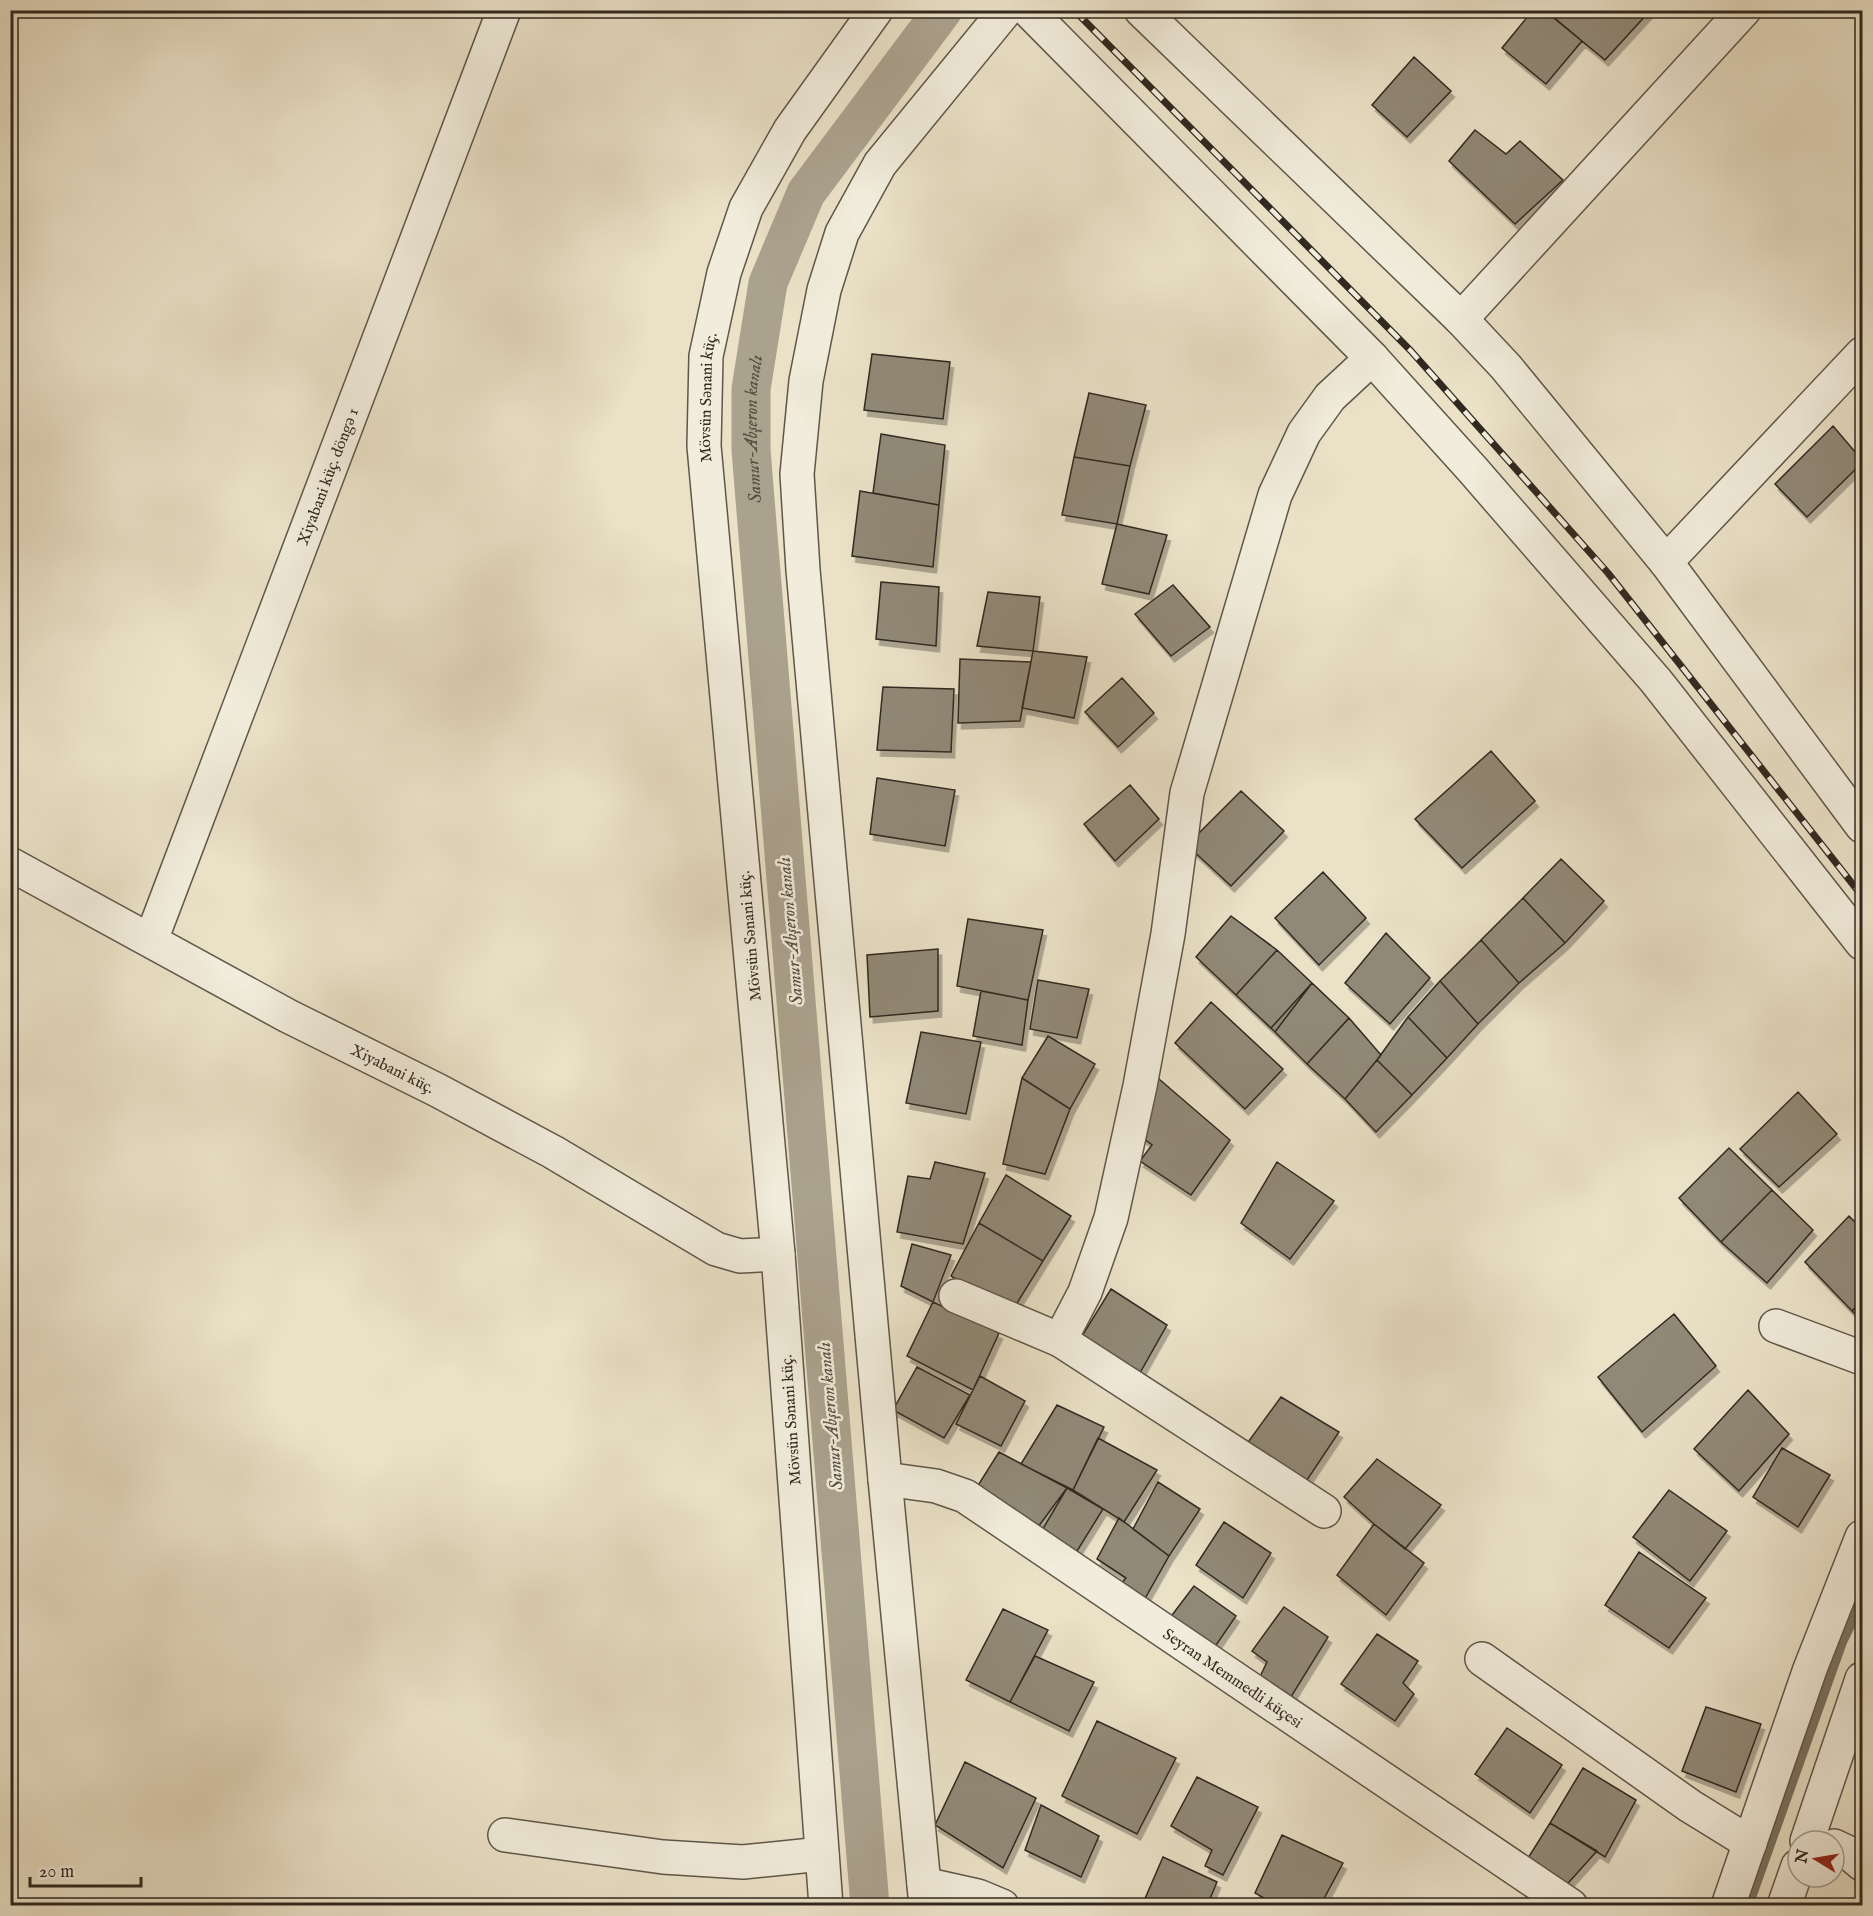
<svg xmlns="http://www.w3.org/2000/svg" width="1873" height="1916" font-family="'IM FELL English',serif">
	<style>
		.lines { fill: none; stroke-linecap: round; stroke-linejoin: round }
		.stream { stroke: #7a7262; stroke-width: 10 }
		.canal { stroke: #aba28e; stroke-width: 39 }
		.building { fill: #918977; stroke: #312920; stroke-width: 1.5; filter: url(#shadow) }
		.street-casing { stroke: #5f574a; stroke-width: 36 }
		.street { stroke: #f1ecdb; stroke-width: 33 }
		.rail-casing { stroke: #312920; stroke-width: 7 }
		.rail { stroke: #f1ecdb; stroke-width: 4.5; stroke-dasharray: 14; stroke-linecap: butt }
		.labels { text-anchor: middle; stroke-width: 5; stroke-linejoin: round; paint-order: stroke }
		.street-label { font-size: 16px; fill: #312920; stroke: #f1ecdb }
		.water-label { font-size: 18px; font-style: italic; fill: #564d41; stroke: #f1ecdb }
	</style>
	<defs>
		<filter id="shadow"><feDropShadow dx="3.5" dy="6" stdDeviation="0" flood-color="#0004"/></filter>
	</defs>
	<rect width="100%" height="100%" fill="#eae1c7"/>
	<filter id="stains"><feTurbulence type="fractalNoise" baseFrequency=".00333" numOctaves="4"/><feColorMatrix values="0 0 0 0 .2 0 0 0 0 .09 0 0 0 0 .02 0 0 0 .5 -.17"/></filter>
	<radialGradient id="worn" r=".72"><stop offset=".6" stop-color="#630" stop-opacity="0"/><stop offset="1" stop-color="#630" stop-opacity=".3"/></radialGradient>
	<g class="lines">
		<!-- stream -->
		<path class="stream" d="M1748,1906L1842,1642L1862,1601"/>
		<!-- canal -->
		<path class="canal" id="s1" d="M870,1906L751,450V389L768,283L806,193L943,10"/>
	</g>
	<!-- building -->
	<path class="building" d="M1533,10H1545L1582,41L1546,84L1502,48Z
		M1559,10H1644L1648,13L1605,60L1554,18Z
		M1414,57L1451,91L1407,137L1372,105Z
		M1475,130L1506,154L1520,141L1563,180L1515,224L1449,161Z
		M872,354L950,362L943,419L864,410Z
		M1089,393L1146,405L1130,466L1074,457Z
		M1833,426L1862,460V463L1807,517L1775,484Z
		M881,434L945,445L939,505L873,493Z
		M1074,457L1130,466L1117,524L1062,515Z
		M860,491L939,505L933,567L852,556Z
		M1117,524L1167,535L1149,594L1102,584Z
		M881,582L939,587L936,646L876,639Z
		M1173,585L1210,627L1171,656L1135,614Z
		M988,592L1040,597L1033,651L977,646Z
		M1033,651L1087,657L1074,718L1022,708Z
		M960,659L1031,662L1020,721L958,723Z
		M1122,678L1154,713L1118,747L1085,712Z
		M883,687L954,689L951,752L877,750Z
		M1491,751L1535,801L1462,868L1415,819Z
		M877,778L955,790L945,846L870,834Z
		M1130,785L1159,819L1115,861L1084,824Z
		M1241,791L1284,831L1231,886L1187,845Z
		M1561,859L1604,901L1565,943L1523,898Z
		M1323,872L1366,918L1319,965L1275,918Z
		M1523,898L1565,943L1519,983L1481,940Z
		M1231,916L1277,950L1236,995L1196,957Z
		M968,919L1043,930L1028,1000L957,986Z
		M1386,933L1430,978L1390,1024L1345,983Z
		M1481,940L1519,983L1478,1024L1440,981Z
		M938,949V1011L870,1017L867,955Z
		M1277,950L1312,983L1275,1032L1236,995Z
		M1038,980L1089,989L1077,1038L1030,1029Z
		M1440,981L1478,1024L1447,1058L1408,1017Z
		M1312,983L1349,1018L1307,1064L1271,1028Z
		M981,991L1028,1000L1022,1045L973,1036Z
		M1211,1002L1283,1069L1245,1109L1175,1043Z
		M1408,1017L1447,1058L1412,1095L1377,1060Z
		M1349,1018L1381,1055L1345,1099L1307,1064Z
		M921,1032L981,1042L966,1114L906,1103Z
		M1048,1036L1095,1064L1070,1109L1022,1078Z
		M1377,1060L1412,1095L1376,1132L1345,1099Z
		M1152,1073L1230,1140L1191,1195L1140,1161L1152,1145L1131,1129Z
		M1022,1078L1070,1109L1045,1174L1003,1164Z
		M1798,1092L1837,1134L1779,1187L1740,1149Z
		M1729,1148L1772,1190L1721,1242L1679,1198Z
		M935,1162L985,1173L963,1244L897,1232L908,1176L930,1179Z
		M1277,1162L1334,1201L1290,1259L1241,1223Z
		M1006,1175L1071,1216L1043,1261L979,1223Z
		M1772,1190L1813,1230L1767,1283L1721,1242Z
		M1849,1216L1862,1229V1300L1852,1311L1805,1262Z
		M979,1223L1043,1261L1011,1313L951,1276Z
		M912,1244L951,1255L933,1302L901,1286Z
		M1111,1289L1167,1325L1132,1387L1074,1349Z
		M1862,1300V1321L1852,1311Z
		M933,1302L999,1333L973,1390L907,1356Z
		M1674,1314L1716,1366L1642,1432L1598,1377Z
		M917,1367L970,1395L944,1438L893,1410Z
		M980,1376L1025,1401L1001,1446L956,1424Z
		M1748,1390L1789,1434L1739,1491L1694,1449Z
		M1281,1397L1339,1432L1301,1489L1238,1456Z
		M1057,1405L1104,1427L1073,1490L1021,1464Z
		M1098,1438L1157,1470L1124,1522L1073,1490Z
		M1782,1448L1830,1475L1798,1527L1753,1497Z
		M999,1452L1067,1488L1032,1535L972,1495Z
		M1377,1459L1441,1505L1405,1549L1374,1524L1344,1497Z
		M1158,1482L1200,1509L1169,1556L1133,1529Z
		M1067,1488L1103,1509L1074,1556L1041,1532Z
		M1669,1490L1727,1531L1690,1581L1633,1537Z
		M1119,1518L1169,1556L1143,1602L1118,1587L1126,1578L1097,1559Z
		M1224,1522L1271,1553L1243,1598L1196,1565Z
		M1374,1524L1424,1563L1386,1615L1337,1575Z
		M1639,1552L1706,1598L1669,1648L1605,1605Z
		M1194,1586L1236,1616L1210,1654L1166,1623Z
		M1284,1607L1328,1637L1286,1705L1256,1685L1267,1662L1252,1651Z
		M1003,1609L1048,1630L1010,1702L966,1680Z
		M1377,1634L1418,1661L1403,1683L1414,1694L1395,1721L1341,1684Z
		M1035,1656L1094,1682L1069,1731L1010,1702Z
		M1706,1707L1761,1724L1736,1792L1682,1771Z
		M1097,1721L1176,1758L1137,1834L1062,1796Z
		M1507,1728L1562,1765L1530,1813L1475,1774Z
		M965,1762L1036,1798L1003,1868L935,1825Z
		M1583,1768L1636,1800L1605,1857L1550,1823Z
		M1197,1777L1258,1807L1223,1875L1205,1866L1212,1850L1171,1826Z
		M1041,1805L1099,1836L1081,1877L1025,1850Z
		M1550,1823L1597,1851L1561,1891L1523,1866Z
		M1282,1835L1343,1863L1320,1906H1278L1255,1893Z
		M1163,1857L1217,1882L1207,1906H1154L1144,1901Z"/>
	<g class="lines">
		<!-- street casing -->
		<g class="street-casing">
			<g id="street">
				<path d="M1028,10L1372,358L1473,470L1656,681L1862,943"/>
				<path d="M1141,10L1461,319L1506,367L1666,562L1862,826"/>
				<path d="M1461,319L1744,10"/>
				<path d="M1666,562L1862,354"/>
				<path id="s2" d="M10,864L288,1016L437,1090L553,1152L716,1249L740,1256L778,1254"/>
				<path id="s3" d="M151,940L504,10"/>
				<path d="M956,1296L1060,1340L1324,1511"/>
				<path d="M1776,1326L1862,1358"/>
				<path d="M1060,1340L1085,1292L1111,1218L1140,1086L1168,934L1187,793L1275,495L1304,433L1330,397L1372,358"/>
				<path id="s4" d="M885,1479L936,1486L965,1496L1571,1906"/>
				<path d="M1482,1659L1690,1806L1750,1843"/>
				<path d="M505,1835L663,1857L743,1862L822,1854"/>
				<path d="M1807,1841L1862,1679"/>
				<path d="M1834,1846L1849,1853L1862,1864"/>
				<path d="M924,1884L978,1896L1002,1906"/>
				<path id="s5" d="M826,1906L778,1254L704,446L706,356L724,273L746,208L790,130L876,10"/>
				<path d="M926,1906L885,1479L803,570L797,474L806,381L824,290L842,233L880,164L1006,10"/>
				<path d="M1728,1906L1810,1669L1862,1537"/>
				<path d="M1784,1906L1798,1866"/>
			</g>
		</g>
		<!-- street -->
		<use href="#street" class="street"/>
		<!-- rail casing -->
		<g class="rail-casing">
			<path id="rail" d="M1074,10L1411,351L1608,573L1862,896"/>
		</g>
		<!-- rail -->
		<use href="#rail" class="rail"/>
	</g>
	<g class="labels">
		<!-- street labels -->
		<g class="street-label">
			<text dy="6" stroke="none"><textPath href="#s5" startOffset="1514">Mövsün Sənani küç.</textPath></text>
			<text dy="6" stroke="none"><textPath href="#s3" startOffset="496">Xiyabani küç. döngə 1</textPath></text>
			<text transform="translate(749 936) rotate(-95)" y="6">Mövsün Sənani küç.</text>
			<text dy="6" stroke="none"><textPath href="#s2" startOffset="434">Xiyabani küç.</textPath></text>
			<text transform="translate(790 1420) rotate(-94)" y="6">Mövsün Sənani küç.</text>
			<text dy="6" stroke="none"><textPath href="#s4" startOffset="406">Seyran Memmedli küçesi</textPath></text>
		</g>
		<!-- water labels -->
		<g class="water-label">
			<text dy="6" stroke="none"><textPath href="#s1" startOffset="1482">Samur-Abşeron kanalı</textPath></text>
			<text transform="translate(790 931) rotate(-95)" y="6">Samur-Abşeron kanalı</text>
			<text transform="translate(830 1416) rotate(-95)" y="6">Samur-Abşeron kanalı</text>
		</g>
	</g>
	<!-- margin -->
	<rect width="1873" height="1916" fill="none" stroke="#eae1c7" stroke-width="36"/>
	<rect x="12" y="12" width="1849" height="1892" fill="none" stroke="#312920" stroke-width="3"/>
	<rect x="18" y="18" width="1837" height="1880" fill="none" stroke="#312920" stroke-width="1.5"/>
	<!-- north arrow -->
	<g transform="translate(1816 1859) rotate(281)"><circle r="28" fill="#f1ecdb" stroke="#a49e90" stroke-width="1.5"/>
	<path d="M0-4.5L10 22L0 15L-10 22Z" fill="#8f2418"/>
	<text y="-9" font-size="16" font-weight="bold" text-anchor="middle" fill="#312920">N</text>
	</g>
	<!-- scale -->
	<path d="M30 1877v9h111v-9" fill="none" stroke="#312920" stroke-width="3"/>
	<text x="39" y="1877" font-size="18" fill="#312920" stroke="#f1ecdb" stroke-width="4.5" paint-order="stroke">20 m</text>
	<rect width="100%" height="100%" filter="url(#stains)"/>
	<rect width="100%" height="100%" fill="url(#worn)"/>
</svg>
